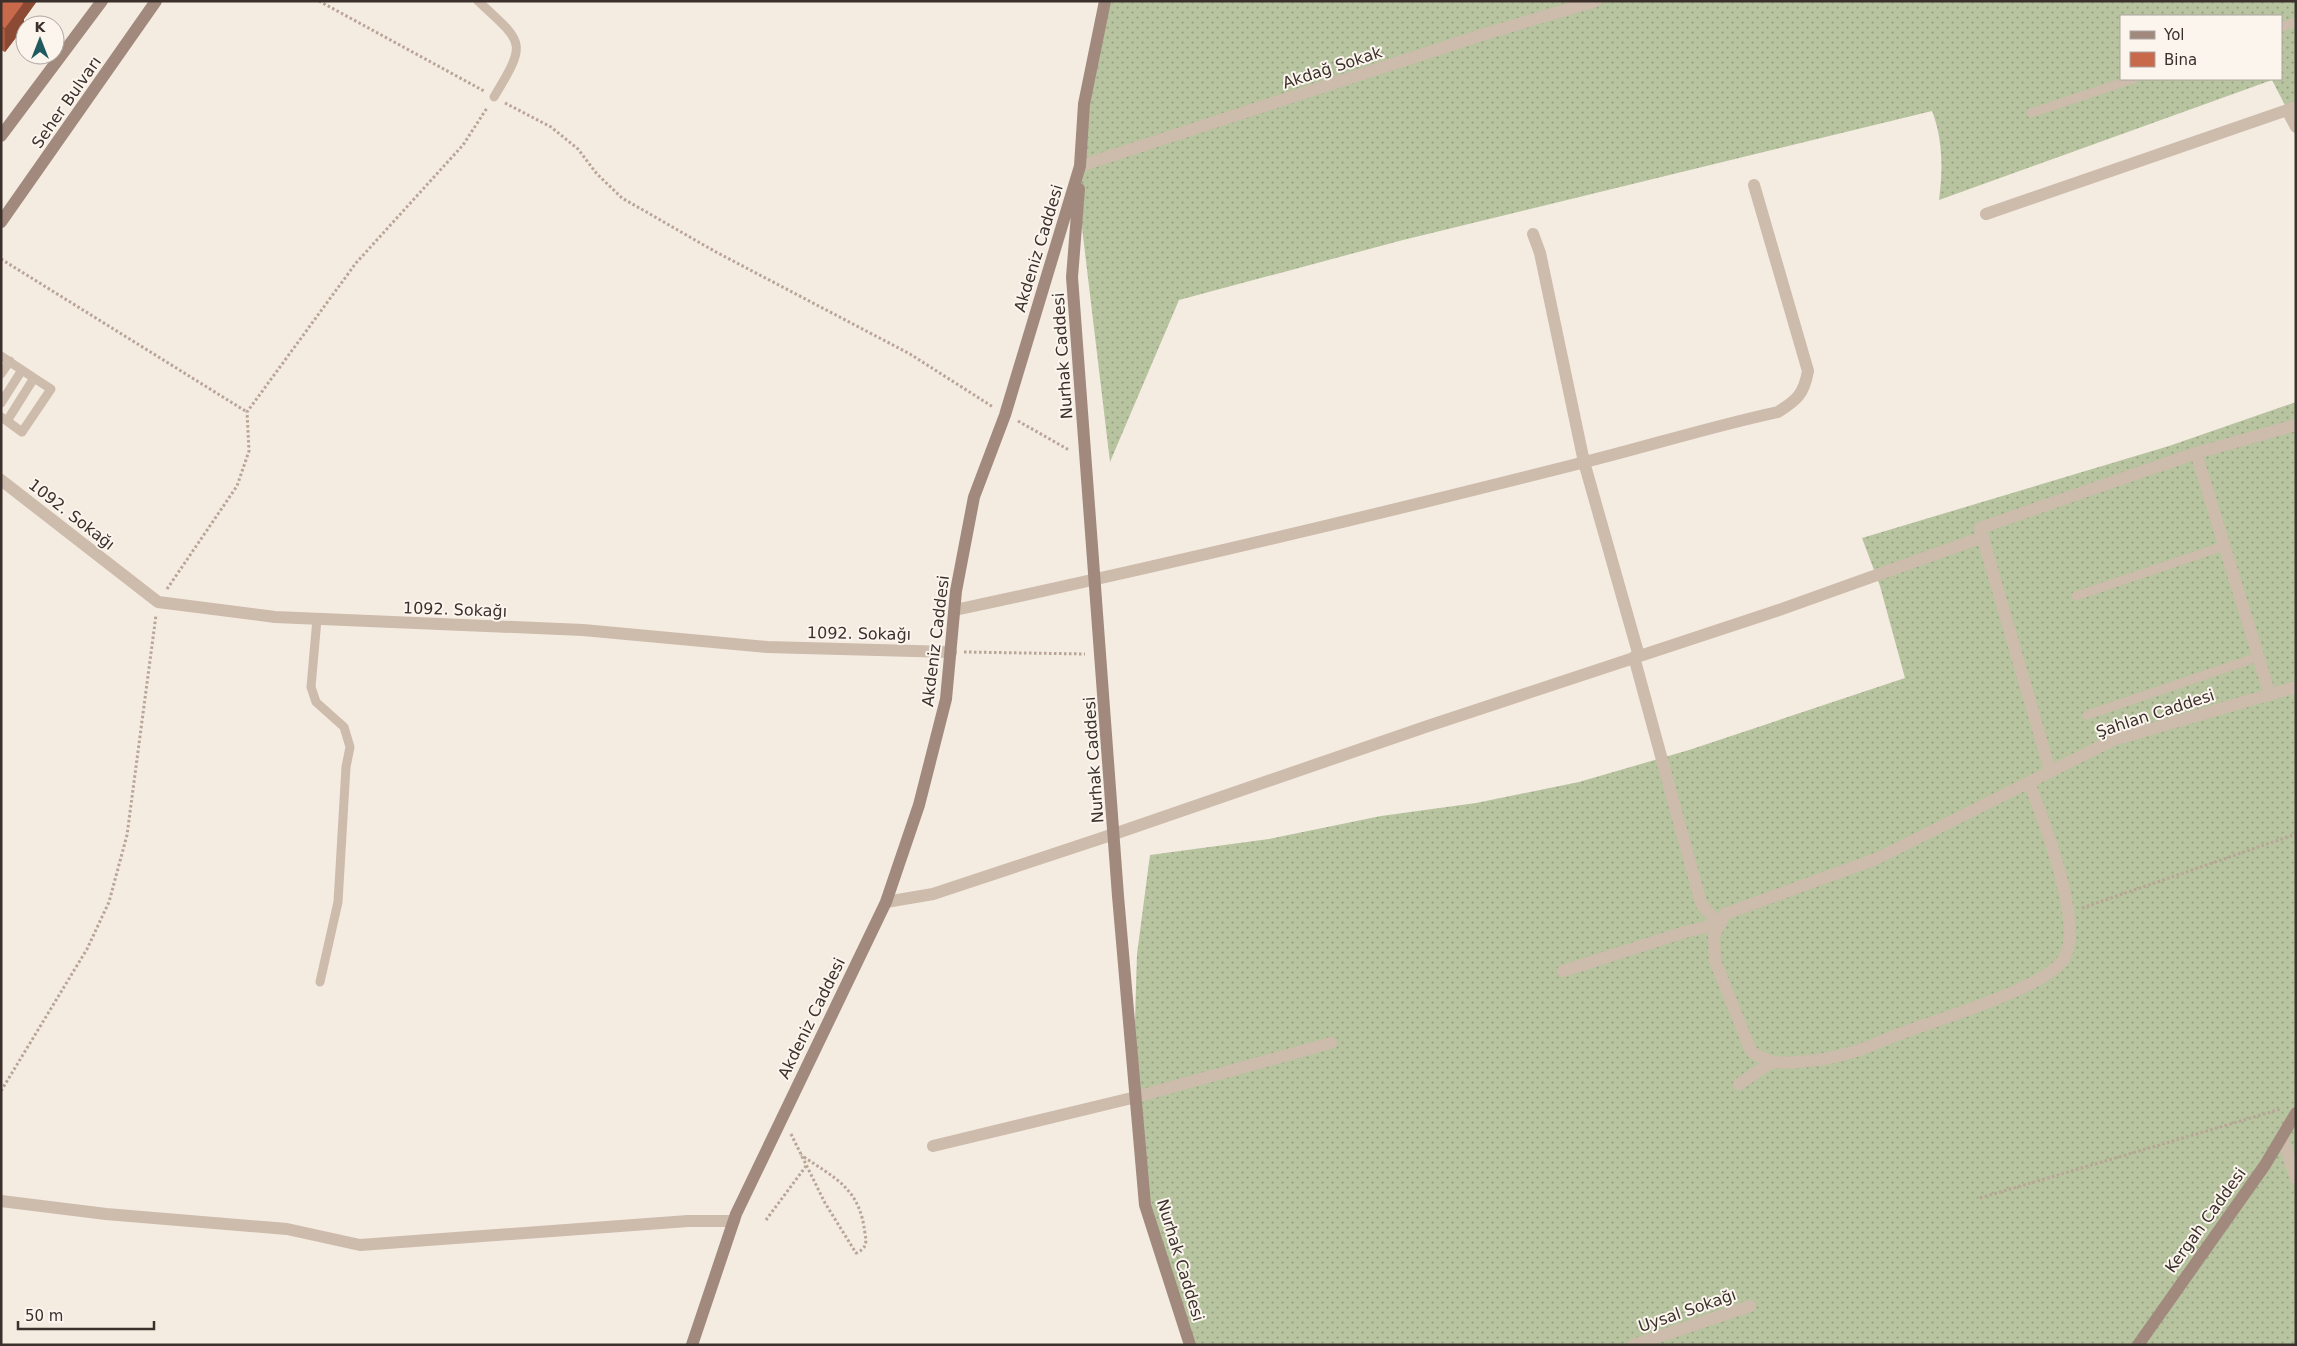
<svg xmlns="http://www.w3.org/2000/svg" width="2297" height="1346" font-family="'DejaVu Sans',sans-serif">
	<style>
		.grass { fill: url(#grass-dots); fill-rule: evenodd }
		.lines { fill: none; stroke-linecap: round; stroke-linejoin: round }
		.path { stroke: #b9a596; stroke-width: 3; stroke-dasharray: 2.5 2.5; stroke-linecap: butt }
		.lane { stroke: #cdbbac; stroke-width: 9 }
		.street { stroke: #cdbbac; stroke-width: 12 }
		.secondary { stroke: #a18a7d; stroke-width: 12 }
		.wall { fill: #ac5a40 }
		.shaded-wall { fill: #8c4a34 }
		.building { fill: #c8694b; stroke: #8c4a34 }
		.labels { text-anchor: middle; stroke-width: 4; stroke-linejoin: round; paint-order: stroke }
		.street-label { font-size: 16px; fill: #3b302b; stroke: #fbf5ee }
	</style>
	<defs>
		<pattern id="grass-dots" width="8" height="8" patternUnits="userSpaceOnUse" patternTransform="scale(1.25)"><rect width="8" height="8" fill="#b8c4a0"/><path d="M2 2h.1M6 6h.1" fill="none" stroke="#97a083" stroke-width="1.8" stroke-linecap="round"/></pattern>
	</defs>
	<rect width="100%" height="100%" fill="#f4ebe1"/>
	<!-- grass -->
	<path class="grass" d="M1103,1H2296V127L2272,80L1939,200C1943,170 1943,139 1932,111L1403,240L1179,300L1110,462L1075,169ZM2121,16H2281V79H2121Z
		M2296,402V1345H1187L1150,1204L1134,1054L1137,954L1150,855L1269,839L1381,816L1476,803L1579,782L1689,750L1905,678L1880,586L1862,538L2169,446Z"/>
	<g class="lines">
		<!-- path -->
		<path class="path" d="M319,1L484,91
			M505,103L551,127L578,149L597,174L622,198L716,252L910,354L993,407
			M1,259L247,412
			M1018,421L1069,450
			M167,589L237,486L249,451L247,412L356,263L463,145L487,108
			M964,652L1085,654
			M2082,908L2296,834
			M1,1091L87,949L109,902L127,835L156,615
			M791,1134L825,1203L856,1253C866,1249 867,1243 865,1234C860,1188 836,1179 801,1155
			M1980,1198L2281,1109
			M766,1220L806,1166"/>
		<!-- lane -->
		<path class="lane" d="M478,1C525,44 527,42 494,97
			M2281,27L2296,22
			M2031,113L2133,79
			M1,356L22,370L1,403
			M1,374L10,361
			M1,417L7,421L34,378L22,370
			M7,421L22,432L51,389L34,378
			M2076,596L2224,546
			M317,619L311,687L316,702L344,727L350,747L346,767L338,902L320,982
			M2087,715L2258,657"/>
		<!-- street -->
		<path class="street" d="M2287,110L2296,127
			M1080,166L1488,33L1596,1
			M1986,214L2296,107
			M1533,234L1540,253L1584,462L1639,656
			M2196,453L2270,695
			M1,480L158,602L275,617L583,630L767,647L951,652
			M955,610C1166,565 1376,515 1585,462C1649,446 1713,426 1778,412C1797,400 1804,394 1808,371L1754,185
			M2050,771L1980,528L2196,453L2296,425
			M2029,782C2043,819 2083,921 2065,957C2050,987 1936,1020 1902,1033C1885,1039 1867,1049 1849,1053C1833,1058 1814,1061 1797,1062C1779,1064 1765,1062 1751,1051L1715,961L1714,936L1725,914L1876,859L2113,740L2296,687
			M886,902L933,894L1114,834L1428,726L1776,611L1983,537
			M1563,971L1685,932L1718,924L1701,903L1634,657
			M1739,1084L1772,1062
			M2282,1136L2296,1179
			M933,1146L1136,1097L1331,1043
			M1,1201L106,1214L287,1229L360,1245L688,1221H734
			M1634,1345L1750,1306"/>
		<!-- secondary -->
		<path class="secondary" d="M1,136L102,1
			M1079,189L1072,277L1118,896L1145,1205L1190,1345
			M1,222L156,1
			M692,1345L736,1214L886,902L919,805L946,699L956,591L974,497L1005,415L1080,166L1084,104L1105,1
			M2138,1345L2265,1165L2296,1113"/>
	</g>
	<!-- wall -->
	<path class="wall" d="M1,1H37L24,19V27L5,52L1,50Z"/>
	<!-- shaded-wall -->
	<path class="shaded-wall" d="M21,1H37L24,19V27L5,52V29Z"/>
	<!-- building -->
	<path class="building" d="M1,1H22L24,3L5,29L1,26Z"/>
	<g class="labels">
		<!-- street labels -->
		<g class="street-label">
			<text transform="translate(1332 67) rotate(-18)" y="6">Akdağ Sokak</text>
			<text transform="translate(66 102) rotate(-55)" y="6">Seher Bulvarı</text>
			<text transform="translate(1038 248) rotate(-73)" y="6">Akdeniz Caddesi</text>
			<text transform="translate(1062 356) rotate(-94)" y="6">Nurhak Caddesi</text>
			<text transform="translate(72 514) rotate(38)" y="6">1092. Sokağı</text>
			<text transform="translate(455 609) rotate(2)" y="6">1092. Sokağı</text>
			<text transform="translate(859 633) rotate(1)" y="6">1092. Sokağı</text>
			<text transform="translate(935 641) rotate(-83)" y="6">Akdeniz Caddesi</text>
			<text transform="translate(2155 713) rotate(-18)" y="6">Şahlan Caddesi</text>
			<text transform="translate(1093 760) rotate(-94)" y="6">Nurhak Caddesi</text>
			<text transform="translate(811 1018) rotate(-64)" y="6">Akdeniz Caddesi</text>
			<text transform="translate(2205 1220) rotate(-54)" y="6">Kergah Caddesi</text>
			<text transform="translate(1181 1260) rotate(73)" y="6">Nurhak Caddesi</text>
			<text transform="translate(1687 1310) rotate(-19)" y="6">Uysal Sokağı</text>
		</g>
	</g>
	<!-- border -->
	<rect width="2297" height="1346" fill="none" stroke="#3b302b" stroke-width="5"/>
	<!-- legend -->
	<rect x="2120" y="15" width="162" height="65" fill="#fbf5ee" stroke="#aea6a0"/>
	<rect x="2130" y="31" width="25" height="8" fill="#a18a7d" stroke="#aea6a0"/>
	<text x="2164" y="40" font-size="15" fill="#3b302b">Yol</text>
	<rect x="2130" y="52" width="25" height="15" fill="#c8694b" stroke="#aea6a0"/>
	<text x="2164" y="65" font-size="15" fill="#3b302b">Bina</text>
	<!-- north arrow -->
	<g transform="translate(40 40)"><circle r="24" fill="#fbf5ee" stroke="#aea6a0"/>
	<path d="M0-4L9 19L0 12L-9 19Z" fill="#1f5a5e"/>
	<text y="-8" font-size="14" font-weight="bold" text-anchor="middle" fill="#3b302b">K</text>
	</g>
	<!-- scale -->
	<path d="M18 1321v8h136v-8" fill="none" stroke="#3b302b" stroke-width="2.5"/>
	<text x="25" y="1321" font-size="15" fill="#3b302b" stroke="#fbf5ee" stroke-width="4" paint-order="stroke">50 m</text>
</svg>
